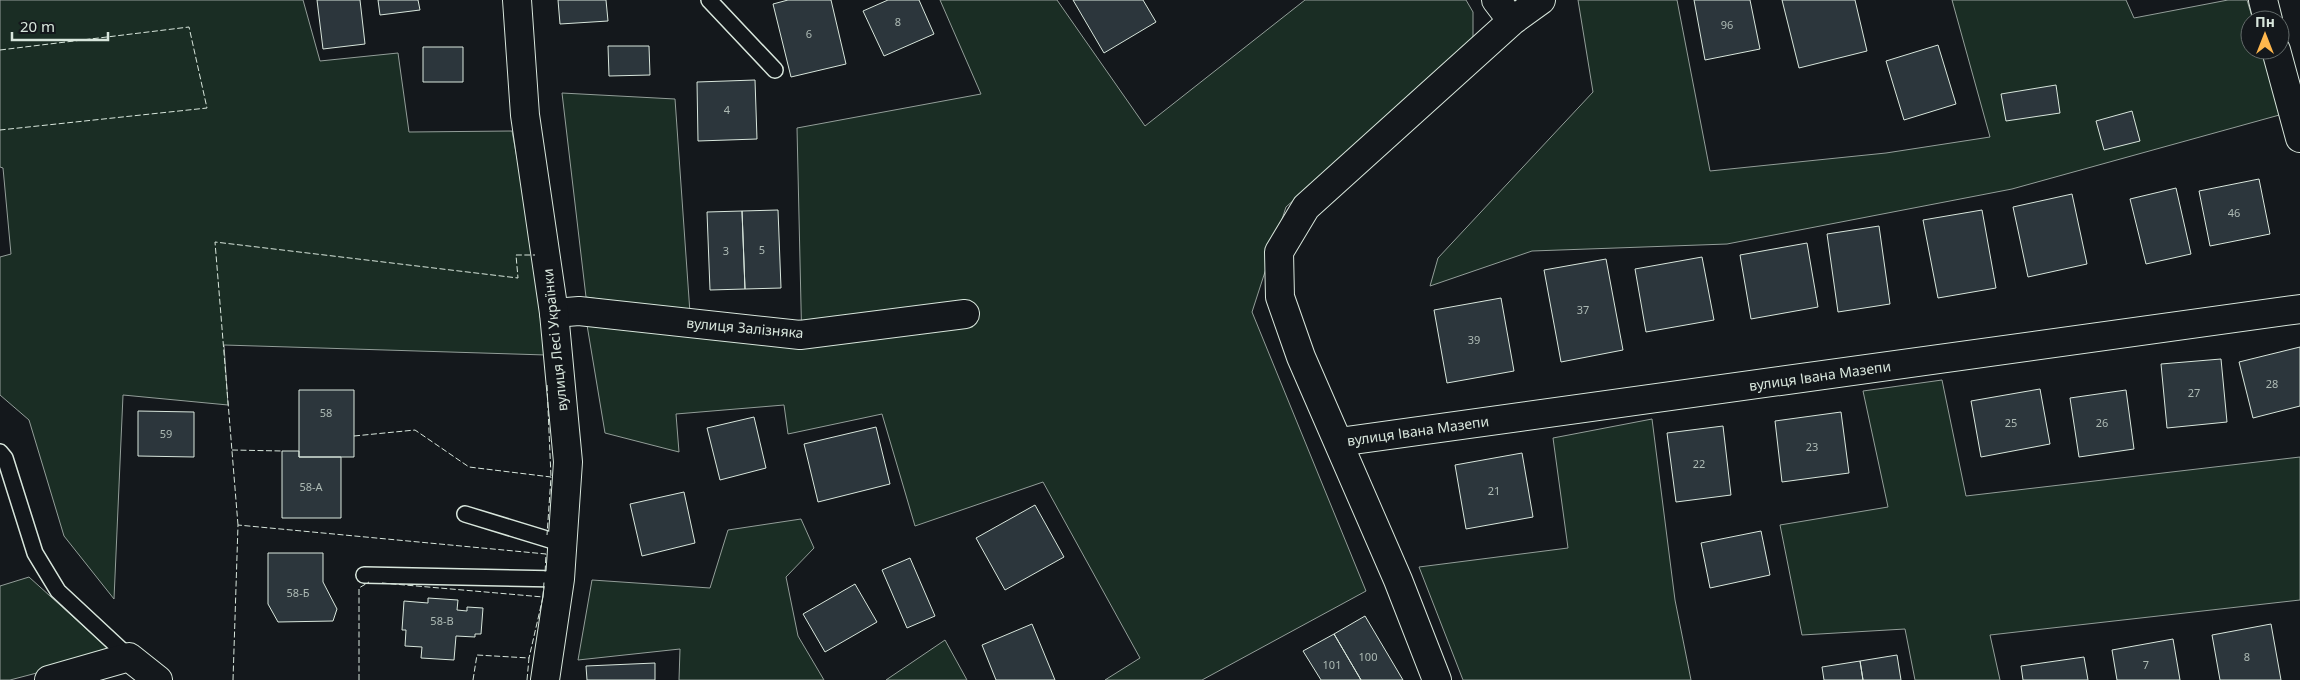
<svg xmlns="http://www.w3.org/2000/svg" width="2300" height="680" font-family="'Noto Sans',sans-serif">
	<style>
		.green { fill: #1a2d24; stroke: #939e99 }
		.building { fill: #2c363c; stroke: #d8e6dc }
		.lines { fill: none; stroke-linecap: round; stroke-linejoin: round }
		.service-casing { stroke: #d8e6dc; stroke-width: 18 }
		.minor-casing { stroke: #d8e6dc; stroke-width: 30 }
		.secondary-casing { stroke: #d8e6dc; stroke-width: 30 }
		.service { stroke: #14181c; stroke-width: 15 }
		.minor { stroke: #14181c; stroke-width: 28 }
		.secondary { stroke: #14181c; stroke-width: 28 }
		.fence { stroke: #d8e6dc; stroke-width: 1; stroke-dasharray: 6 2.5; stroke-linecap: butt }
		.labels { text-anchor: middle; stroke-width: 4; stroke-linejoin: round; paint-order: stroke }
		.number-label { font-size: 11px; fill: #adbab4 }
		.street-label { font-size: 14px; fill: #d8e6dc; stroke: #14181c }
	</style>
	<rect width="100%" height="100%" fill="#14181c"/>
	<!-- green -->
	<path class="green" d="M0,0H303L320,61L398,53L409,132L512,131L535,254L546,355L224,345L228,405L123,395L114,599L64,536L29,420L0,395V257L11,254L3,168L0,167Z
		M940,0H1057L1145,126L1305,0H1466L1473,12V40L1286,207L1252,312L1366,591L1202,680H1105L1140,658L1043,482L915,526L882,414L788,434L784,405L676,414L679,452L605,433L587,325L802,349L797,128L981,94Z
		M1578,0H1677L1710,171L1886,153L1990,137L1952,0H2126L2134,18L2228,0H2247L2253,20H2250V50H2262L2283,114L2012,189L1727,244L1532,251L1430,286L1438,258L1593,92Z
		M562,93L675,99L690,313L586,297Z
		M1942,380L1966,496L2300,457V600L1990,635L2000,680H1915L1905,629L1802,635L1780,525L1888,507L1863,391Z
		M1652,419L1675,600L1691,680H1463L1419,567L1568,548L1553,438Z
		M801,519L814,548L786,577L798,636L824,680H679L680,649L578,660L592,580L710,588L728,530Z
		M29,577L113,653L10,680H0V586Z
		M945,640L967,680H886Z"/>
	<!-- building -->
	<path class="building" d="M317,0H360L365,44L323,49Z
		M378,0H418L420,10L380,15Z
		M558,0H606L608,21L560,24Z
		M788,0H831L846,64L791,77L773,4Z
		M888,0H919L934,34L884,56L863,11Z
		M1073,0H1143L1156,22L1104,53Z
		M1694,0H1750L1760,49L1705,60Z
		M1782,0H1855L1867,51L1799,68Z
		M1938,45L1956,104L1904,120L1886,61Z
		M608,46H649L650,75L609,76Z
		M423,47H463V82H423Z
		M755,80L757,139L698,141L697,82Z
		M2056,85L2060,113L2006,121L2001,94Z
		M2132,111L2140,141L2104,150L2096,121Z
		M2259,179L2270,234L2210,246L2199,191Z
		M2176,188L2191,254L2146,264L2130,199Z
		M2072,194L2087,264L2028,277L2013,207Z
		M778,210L781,288L745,289L742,211Z
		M1982,210L1996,288L1938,298L1923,220Z
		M742,211L745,289L710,290L707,212Z
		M1879,226L1890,304L1838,312L1827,234Z
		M1807,243L1818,307L1751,319L1740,255Z
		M1702,257L1714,320L1646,332L1635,269Z
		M1606,259L1623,350L1561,362L1544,270Z
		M1501,298L1514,371L1447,383L1434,310Z
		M2300,347V406L2253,418L2239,362Z
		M2221,359L2227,422L2167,428L2161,364Z
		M2040,389L2050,444L1981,457L1971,401Z
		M299,390H354V457H299Z
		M2126,390L2134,449L2079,457L2070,398Z
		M138,411L194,412V457L138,456Z
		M1841,412L1849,473L1782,482L1775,421Z
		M754,417L766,468L720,480L707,428Z
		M1723,426L1731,495L1676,502L1667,433Z
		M876,427L890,484L818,502L804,444Z
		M282,451H299V457H341V518H282Z
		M1522,453L1533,517L1466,529L1455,465Z
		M684,492L695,543L642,556L630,504Z
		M1035,505L1064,557L1005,590L976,538Z
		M1761,531L1770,575L1710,588L1701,543Z
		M268,553H323V582L337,609L333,621L278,622L268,604Z
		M910,558L935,616L907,628L882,570Z
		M855,584L877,622L825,652L803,614Z
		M428,598L458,600L457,610L467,611V607L483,608L481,634H475V637L456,636L454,660L421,658L422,647L405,646L406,630H402L404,601L428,603Z
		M1365,616L1403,680H1361L1334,634Z
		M1032,624L1055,680H996L982,645Z
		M2271,624L2281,680H2220L2212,635Z
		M1334,634L1361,680H1321L1303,651Z
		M2173,639L2180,680H2117L2112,650Z
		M1897,655L1901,680H1863L1860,661Z
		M2084,657L2088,680H2023L2021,666Z
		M1860,661L1863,680H1824L1822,667Z
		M655,663V680H587L586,666Z"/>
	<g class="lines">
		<!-- service casing -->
		<g class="service-casing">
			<path id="service" d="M709,0L775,70
				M0,452L5,458L35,553L58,591L129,657
				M465,514L563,544
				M364,575L560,579"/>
		</g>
		<!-- minor casing -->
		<g class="minor-casing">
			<path id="minor" d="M1496,0L1512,21
				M2263,0L2268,20
				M2276,50L2300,138
				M554,313L579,311L800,335L965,314
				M1339,442L2300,309
				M49,680L129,657L158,680
				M1437,680L1398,580L1301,357L1280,297L1279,252L1306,207L1512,21L1541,0"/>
		</g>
		<!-- secondary casing -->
		<g class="secondary-casing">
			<path id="secondary" d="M517,0L525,115L554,313L568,462L560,579L545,680"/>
		</g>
		<!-- service -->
		<use href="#service" class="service"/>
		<!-- minor -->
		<use href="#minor" class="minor"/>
		<!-- secondary -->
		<use href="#secondary" class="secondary"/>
		<!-- fence -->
		<path class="fence" d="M0,50L189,27L207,108L0,130
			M547,385L551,477
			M354,436L415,430L469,467L551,477L547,535
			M232,450L282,451
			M238,525L215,242L518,278L516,255H535
			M382,583L543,597L529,658
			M543,597L544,582
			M233,680L238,525L546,554L545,574
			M359,680V588L369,582
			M473,680L477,655L529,658L527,680"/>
	</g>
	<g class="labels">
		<!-- number labels -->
		<g class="number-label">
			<text x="898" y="26">8</text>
			<text x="1727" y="29">96</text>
			<text x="809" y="38">6</text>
			<text x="727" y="114">4</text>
			<text x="2234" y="217">46</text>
			<text x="762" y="254">5</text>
			<text x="726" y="255">3</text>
			<text x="1583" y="314">37</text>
			<text x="1474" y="344">39</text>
			<text x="2272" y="388">28</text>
			<text x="2194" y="397">27</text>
			<text x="326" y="417">58</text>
			<text x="2011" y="427">25</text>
			<text x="2102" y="427">26</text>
			<text x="166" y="438">59</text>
			<text x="1812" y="451">23</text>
			<text x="1699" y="468">22</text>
			<text x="311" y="491">58-А</text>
			<text x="1494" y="495">21</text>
			<text x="298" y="597">58-Б</text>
			<text x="442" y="625">58-В</text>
			<text x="1368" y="661">100</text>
			<text x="2247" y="661">8</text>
			<text x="1332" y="669">101</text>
			<text x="2146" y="669">7</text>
		</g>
		<!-- street labels -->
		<g class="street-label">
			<text transform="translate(745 328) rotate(5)" y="5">вулиця Залізняка</text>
			<text transform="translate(555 340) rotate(-96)" y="5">вулиця Лесі Українки</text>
			<text transform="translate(1820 376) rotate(-8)" y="5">вулиця Івана Мазепи</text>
			<text transform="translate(1418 431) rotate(-8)" y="5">вулиця Івана Мазепи</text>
		</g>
	</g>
	<!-- north arrow -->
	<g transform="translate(2265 35)"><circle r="24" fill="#14181c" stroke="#626a69"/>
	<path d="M0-4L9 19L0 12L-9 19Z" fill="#ffb74d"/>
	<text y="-8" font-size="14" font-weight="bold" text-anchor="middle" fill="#d8e6dc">Пн</text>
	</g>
	<!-- scale -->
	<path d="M12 32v8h96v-8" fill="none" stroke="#d8e6dc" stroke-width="2.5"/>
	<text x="20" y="32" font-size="15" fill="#d8e6dc" stroke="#14181c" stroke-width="4" paint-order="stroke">20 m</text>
</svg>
